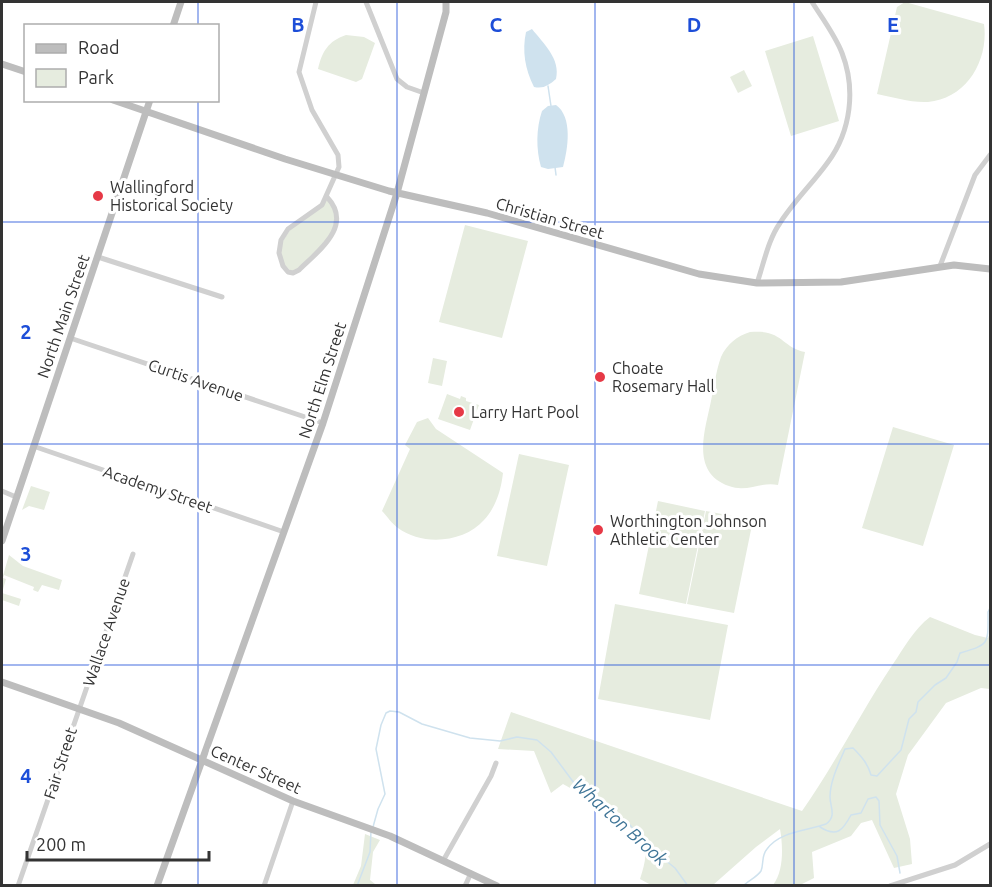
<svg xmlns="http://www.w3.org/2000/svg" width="992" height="887" font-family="Ubuntu,sans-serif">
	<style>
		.green { fill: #e6ecdf }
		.water { fill: #cfe2ee }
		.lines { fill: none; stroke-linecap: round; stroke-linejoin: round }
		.stream { stroke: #cfe2ee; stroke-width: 1.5 }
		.street { stroke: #d0d0d0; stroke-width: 5 }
		.secondary { stroke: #bdbdbd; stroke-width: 7 }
		.grid { fill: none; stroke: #1d4ed8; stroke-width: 1.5; stroke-opacity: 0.55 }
		.poi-dot { fill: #e63946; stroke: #fff; stroke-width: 2 }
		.labels { text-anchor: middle; stroke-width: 6; stroke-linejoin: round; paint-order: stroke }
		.poi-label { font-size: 16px; fill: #333; stroke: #fff; text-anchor: start }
		.street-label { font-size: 16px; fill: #333; stroke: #fff }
		.water-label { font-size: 18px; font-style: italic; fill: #3f7597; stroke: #fff }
		.grid-label { font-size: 20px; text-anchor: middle; font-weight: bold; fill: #1d4ed8; stroke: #fff; stroke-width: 6; stroke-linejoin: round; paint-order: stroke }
	</style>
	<rect width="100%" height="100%" fill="#fff"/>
	<!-- green -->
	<path class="green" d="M905,2L984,24C989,61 966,99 928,102C911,103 893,97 877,94L897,7Z
		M346,35L364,37L375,43L362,79L356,82L318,69C322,52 328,41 346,35Z
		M813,36L839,121L791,136L765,51Z
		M744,70L752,86L738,93L730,77Z
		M329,199L337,217L328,242L293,273L281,262L279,247L292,227Z
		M465,225L528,241L502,338L439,322Z
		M750,332C783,329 781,347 805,352L778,485C761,481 747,493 729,486C690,472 705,431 711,401C714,387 716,371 721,357C727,344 737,336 750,332Z
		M433,358L447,361L442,386L428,383Z
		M447,394L460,399L461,396L466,398V401L479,405L470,430L438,419Z
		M428,418L436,429L503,473C501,490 496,507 484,520C464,543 422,546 398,528C392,524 387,516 382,511L410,449L405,445L417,422Z
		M893,427L954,445L923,546L862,528Z
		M519,454L569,465L547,566L497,556Z
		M31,486L50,492L44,510L29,506L22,510Z
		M658,501L705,511L686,604L639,594Z
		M706,511L753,520L734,613L687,604Z
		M9,555L23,566L62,580L59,590L42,585L38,592L33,590L34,587L4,575L3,578L6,579L2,593L21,599L19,606L2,600V579Z
		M615,604L728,625L710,720L598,699Z
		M930,617L975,635L988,638L990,632V689L981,688L946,703L908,755L896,794L910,839L912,864L894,868L872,820L861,823L851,836L812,852L814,878L800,885H773C784,871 783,846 780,829L756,847L713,885H651L640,879C644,866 648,855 643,842C637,825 580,794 563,784L551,793L534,751L498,749L511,712L802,811C835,764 861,712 893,664C904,648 914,629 930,617Z
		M365,834L380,840L373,852L370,880L375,884L353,885L361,866Z"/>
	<!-- water -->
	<path class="water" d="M532,29C543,43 561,59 556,79C549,85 544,89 534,87C525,69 522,51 526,32Z
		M556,105C573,117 568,149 563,167L548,169L541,167C536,149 536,129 542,111L548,106Z"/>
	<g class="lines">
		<!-- stream -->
		<path class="stream" d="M548,86L551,106
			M555,167L556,175
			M373,827L378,809L385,794L376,749L381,725L386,713L390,711L399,712L422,724L470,738L500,741L517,737L537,740L551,752L577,787L630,825L649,847L675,868L688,886
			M820,827C837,838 843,830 851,815L861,813L868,799L876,797L879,801L880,825L897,856L900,873
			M357,886L370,852L371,831
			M743,886C748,881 757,877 761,871C764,864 761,856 767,849C780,831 807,831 826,824C837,816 830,807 830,797C830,781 839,763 845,749L853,748C862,757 868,764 871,775L877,776L901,750L909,719L916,712L918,702L935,685L946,678L957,662L960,653C990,644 988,645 988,612L990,608"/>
		<!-- street -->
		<path class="street" d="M316,2L299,72L312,110L338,155L339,167L322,205L288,229L281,240L279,253L283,266L288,272L293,273L299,270C318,251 354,226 327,197
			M366,2L397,79L407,87L424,93
			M98,257L222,297
			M940,266L975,175L990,155
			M757,283C764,263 768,240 780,223C794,201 813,183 828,162C851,131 856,89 842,53C835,35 822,18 812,2
			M70,338L323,423
			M33,446L284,532
			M2,491L16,497
			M443,861L491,776L496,763
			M18,886L133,554
			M264,886L293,801
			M465,886L471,873
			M890,886L955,865L990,844"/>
		<!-- secondary -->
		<path class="secondary" d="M173,26L181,2
			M2,64L26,72
			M113,100L285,159L389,191L487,213L699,274L757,283L841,282L954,265L990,269
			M2,541L150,100
			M2,682L119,723L293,801L390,836L497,886
			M157,886L323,423L397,193L446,12V2"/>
	</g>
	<!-- grid -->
	<path class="grid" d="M198,2V26M397,2V886M595,2V886M794,2V886M198,100V886M2,222H990M2,444H990M2,665H990"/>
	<!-- markers -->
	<g class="poi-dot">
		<circle cx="98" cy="196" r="6"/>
		<circle cx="600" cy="377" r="6"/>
		<circle cx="459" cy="412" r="6"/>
		<circle cx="598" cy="530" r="6"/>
	</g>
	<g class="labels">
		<!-- poi labels -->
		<g class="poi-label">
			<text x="110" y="193">Wallingford<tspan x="110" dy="18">Historical Society</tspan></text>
			<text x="612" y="374">Choate<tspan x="612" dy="18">Rosemary Hall</tspan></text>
			<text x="471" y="418">Larry Hart Pool</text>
			<text x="610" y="527">Worthington Johnson<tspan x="610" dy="18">Athletic Center</tspan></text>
		</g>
		<!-- street labels -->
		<g class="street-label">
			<text transform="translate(550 218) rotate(16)" y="6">Christian Street</text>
			<text transform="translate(63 316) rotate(-71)" y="6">North Main Street</text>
			<text transform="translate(196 380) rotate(19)" y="6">Curtis Avenue</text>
			<text transform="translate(322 380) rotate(-72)" y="6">North Elm Street</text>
			<text transform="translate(158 489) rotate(19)" y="6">Academy Street</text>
			<text transform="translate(106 632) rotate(-71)" y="6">Wallace Avenue</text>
			<text transform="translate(60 763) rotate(-72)" y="6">Fair Street</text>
			<text transform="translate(256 769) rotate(24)" y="6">Center Street</text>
		</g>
		<!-- water labels -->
		<g class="water-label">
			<text transform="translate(620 822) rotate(42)" y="6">Wharton Brook</text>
		</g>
	</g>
	<g class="grid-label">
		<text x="298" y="32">B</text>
		<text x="496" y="32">C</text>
		<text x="694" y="32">D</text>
		<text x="893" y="32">E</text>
		<text x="26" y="339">2</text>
		<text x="26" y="561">3</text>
		<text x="26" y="783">4</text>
	</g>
	<!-- border -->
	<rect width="992" height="887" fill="none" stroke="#333333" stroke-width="6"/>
	<!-- legend -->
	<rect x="24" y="24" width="195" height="78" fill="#ffffff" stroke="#adadad" stroke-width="1.5"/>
	<rect x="36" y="44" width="30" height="9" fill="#bdbdbd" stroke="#adadad" stroke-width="1.5"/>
	<text x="78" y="54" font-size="18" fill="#333333">Road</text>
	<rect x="36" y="69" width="30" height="18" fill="#e6ecdf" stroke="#adadad" stroke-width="1.5"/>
	<text x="78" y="84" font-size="18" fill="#333333">Park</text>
	<!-- scale -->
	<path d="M27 851v9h182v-9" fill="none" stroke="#333333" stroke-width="3"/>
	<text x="36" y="851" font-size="18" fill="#333333" stroke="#ffffff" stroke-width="4.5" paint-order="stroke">200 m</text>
</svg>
